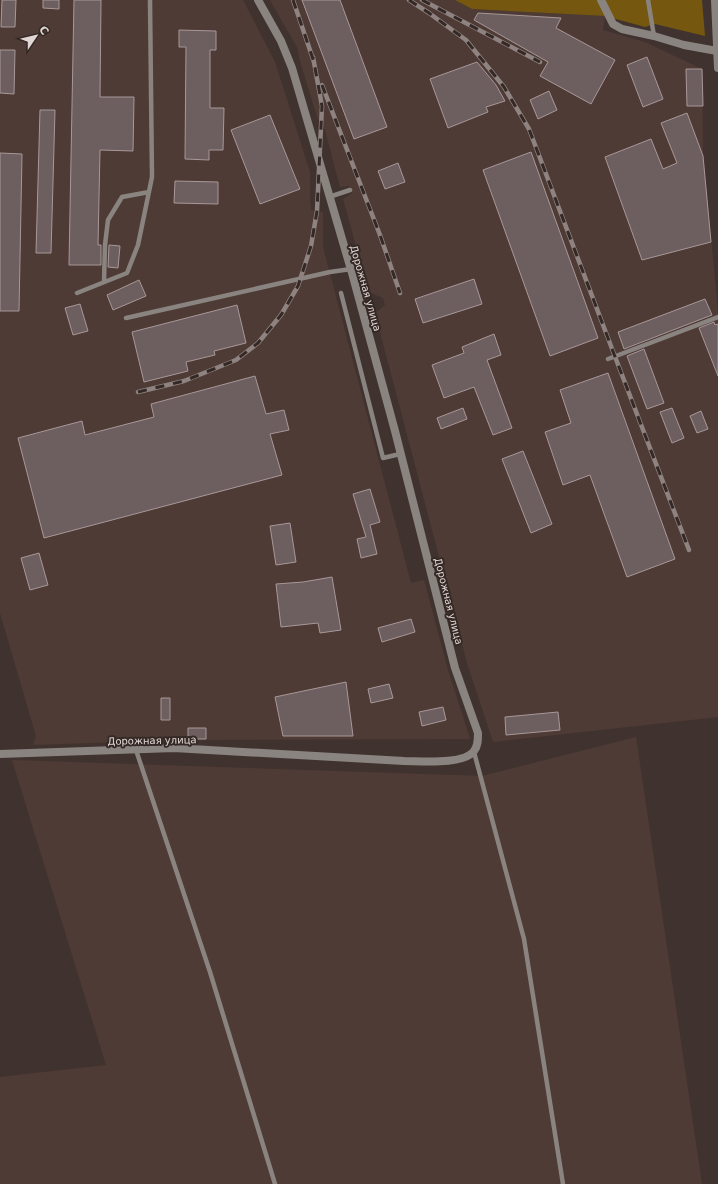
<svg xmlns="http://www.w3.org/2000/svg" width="718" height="1184" font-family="'DejaVu Sans',sans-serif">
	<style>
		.built { fill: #4f3b35 }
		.green { fill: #75570f }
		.building { fill: #6d5e5f; stroke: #a89899 }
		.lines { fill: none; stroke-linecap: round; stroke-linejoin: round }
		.lane { stroke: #8a8480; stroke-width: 4.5 }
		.street { stroke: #8a8480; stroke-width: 8 }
		.rail-casing { stroke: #8e8380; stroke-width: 4.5 }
		.rail { stroke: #352926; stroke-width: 3; stroke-dasharray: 9; stroke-linecap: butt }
		.labels { text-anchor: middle; stroke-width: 4; stroke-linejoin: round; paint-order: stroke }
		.street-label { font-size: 10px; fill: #e0d7d5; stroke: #352926 }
	</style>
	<rect width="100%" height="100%" fill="#40332f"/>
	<!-- built -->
	<path class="built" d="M0,0H243L275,62L310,172V199L311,210L323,212V247L411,583L424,580L448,670L470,739L179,740L33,745L36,736L0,613Z
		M270,0H455L472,9L605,16L603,30L645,42L702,69L703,152L718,312V717L493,742L467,663L375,313L385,305L383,298L369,292L343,199L352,193L349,186L340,187L325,130L317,117L299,58L298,49Z
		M636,737L702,1184H0V1077L106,1065L12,760L482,776Z"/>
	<!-- green -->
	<path class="green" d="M455,0H702L705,36L655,24L645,27L605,16L472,9Z"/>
	<!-- building -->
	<path class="building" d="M2,0H16L15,27H1Z
		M43,0H59V9L43,8Z
		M74,0H101L100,97H134L133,151L100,150L98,245H101V265H69Z
		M302,0H340L387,127L354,139Z
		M478,13L561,18L556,28L615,60L591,104L540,76L548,62L474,20Z
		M179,30L216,31V50H210V108H224L223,150H209V160L185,159L186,47H179Z
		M0,50H15L14,94L0,93Z
		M647,57L663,99L643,107L627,65Z
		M477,62L496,85L505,101L486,107L488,112L448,128L430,79Z
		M686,69H702L703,106H687Z
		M549,91L557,110L538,119L530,100Z
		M40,110H55L51,253H36Z
		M687,113L703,156L711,242L642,260L605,157L651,139L663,169L677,163L661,123Z
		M270,115L300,189L260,204L231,130Z
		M531,152L598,338L550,356L483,170Z
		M0,153L22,154L19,311H0Z
		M398,163L405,182L385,189L378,171Z
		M175,181L218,182V204L174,203Z
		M109,245L120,246L118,268L108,267Z
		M474,279L482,304L423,323L415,299Z
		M139,280L146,296L113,310L107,295Z
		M705,299L712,315L624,349L618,332Z
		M80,304L88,331L73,335L65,308Z
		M237,305L246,343L214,351L215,355L186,362L188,371L144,382L132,332Z
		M714,322L715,325L718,324V376L699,328Z
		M494,334L501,355L487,360L512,428L493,435L474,387L444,398L432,365L464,353L462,347Z
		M644,349L664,403L647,409L627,356Z
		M608,373L675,559L627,577L590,475L563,485L545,432L571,423L560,390Z
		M255,376L266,414L284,410L289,430L270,434L282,475L44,538L18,438L82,421L85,435L154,417L151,404Z
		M463,408L467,419L441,429L437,418Z
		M672,408L684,438L672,443L660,412Z
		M701,411L708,429L697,433L690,416Z
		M523,451L552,524L531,533L502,459Z
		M370,489L380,522L370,525L377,554L361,558L357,539L366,537L353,494Z
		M290,523L296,562L276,565L270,526Z
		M39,553L48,585L30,590L21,558Z
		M332,577L341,630L320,633L318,623L281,627L276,584L303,582Z
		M411,619L415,632L382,642L378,628Z
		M346,682L353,736H283L275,697Z
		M389,684L393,698L371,703L368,689Z
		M161,698H170V720H161Z
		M443,707L446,720L422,726L419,712Z
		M558,712L560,730L506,735L505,717Z
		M188,728H206V739H188Z"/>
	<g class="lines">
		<!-- lane -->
		<path class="lane" d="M648,0L654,36
			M329,197L350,190
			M104,282L105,245L108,220L122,197L149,192
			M77,293L127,273L138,245L152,177L150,0
			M341,293L383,458L400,454
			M126,318L330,272L351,269
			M608,359L718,317
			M136,750L210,972L275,1184
			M474,752L524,939L563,1184"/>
		<!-- street -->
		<path class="street" d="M601,0L613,24L622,29L654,36L684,45L717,51
			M715,0L718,68
			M0,754L174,748L404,761C421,761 464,765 474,751C478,746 478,740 478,733L455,668L395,431L352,273L292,68L281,41L258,0"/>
		<!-- rail casing -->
		<g class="rail-casing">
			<path id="rail" d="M293,0L314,62
				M409,0L429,13L466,40L504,87L529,129L614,354L689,550
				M422,0L540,62
				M322,85L380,235L400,293
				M138,392L184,381L236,360L258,343L281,315L298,286L311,246L317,211L322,106L313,57"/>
		</g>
		<!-- rail -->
		<use href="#rail" class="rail"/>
	</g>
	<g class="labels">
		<!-- street labels -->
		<g class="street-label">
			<text transform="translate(366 288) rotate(74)" y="4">Дорожная улица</text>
			<text transform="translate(449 601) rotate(76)" y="4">Дорожная улица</text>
			<text transform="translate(152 740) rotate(-1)" y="4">Дорожная улица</text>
		</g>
	</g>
	<!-- north arrow -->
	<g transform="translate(36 36) rotate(55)" stroke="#352926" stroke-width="3" paint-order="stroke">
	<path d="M0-3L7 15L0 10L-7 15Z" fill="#e0d7d5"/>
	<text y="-6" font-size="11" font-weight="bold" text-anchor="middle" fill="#e0d7d5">С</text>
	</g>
</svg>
